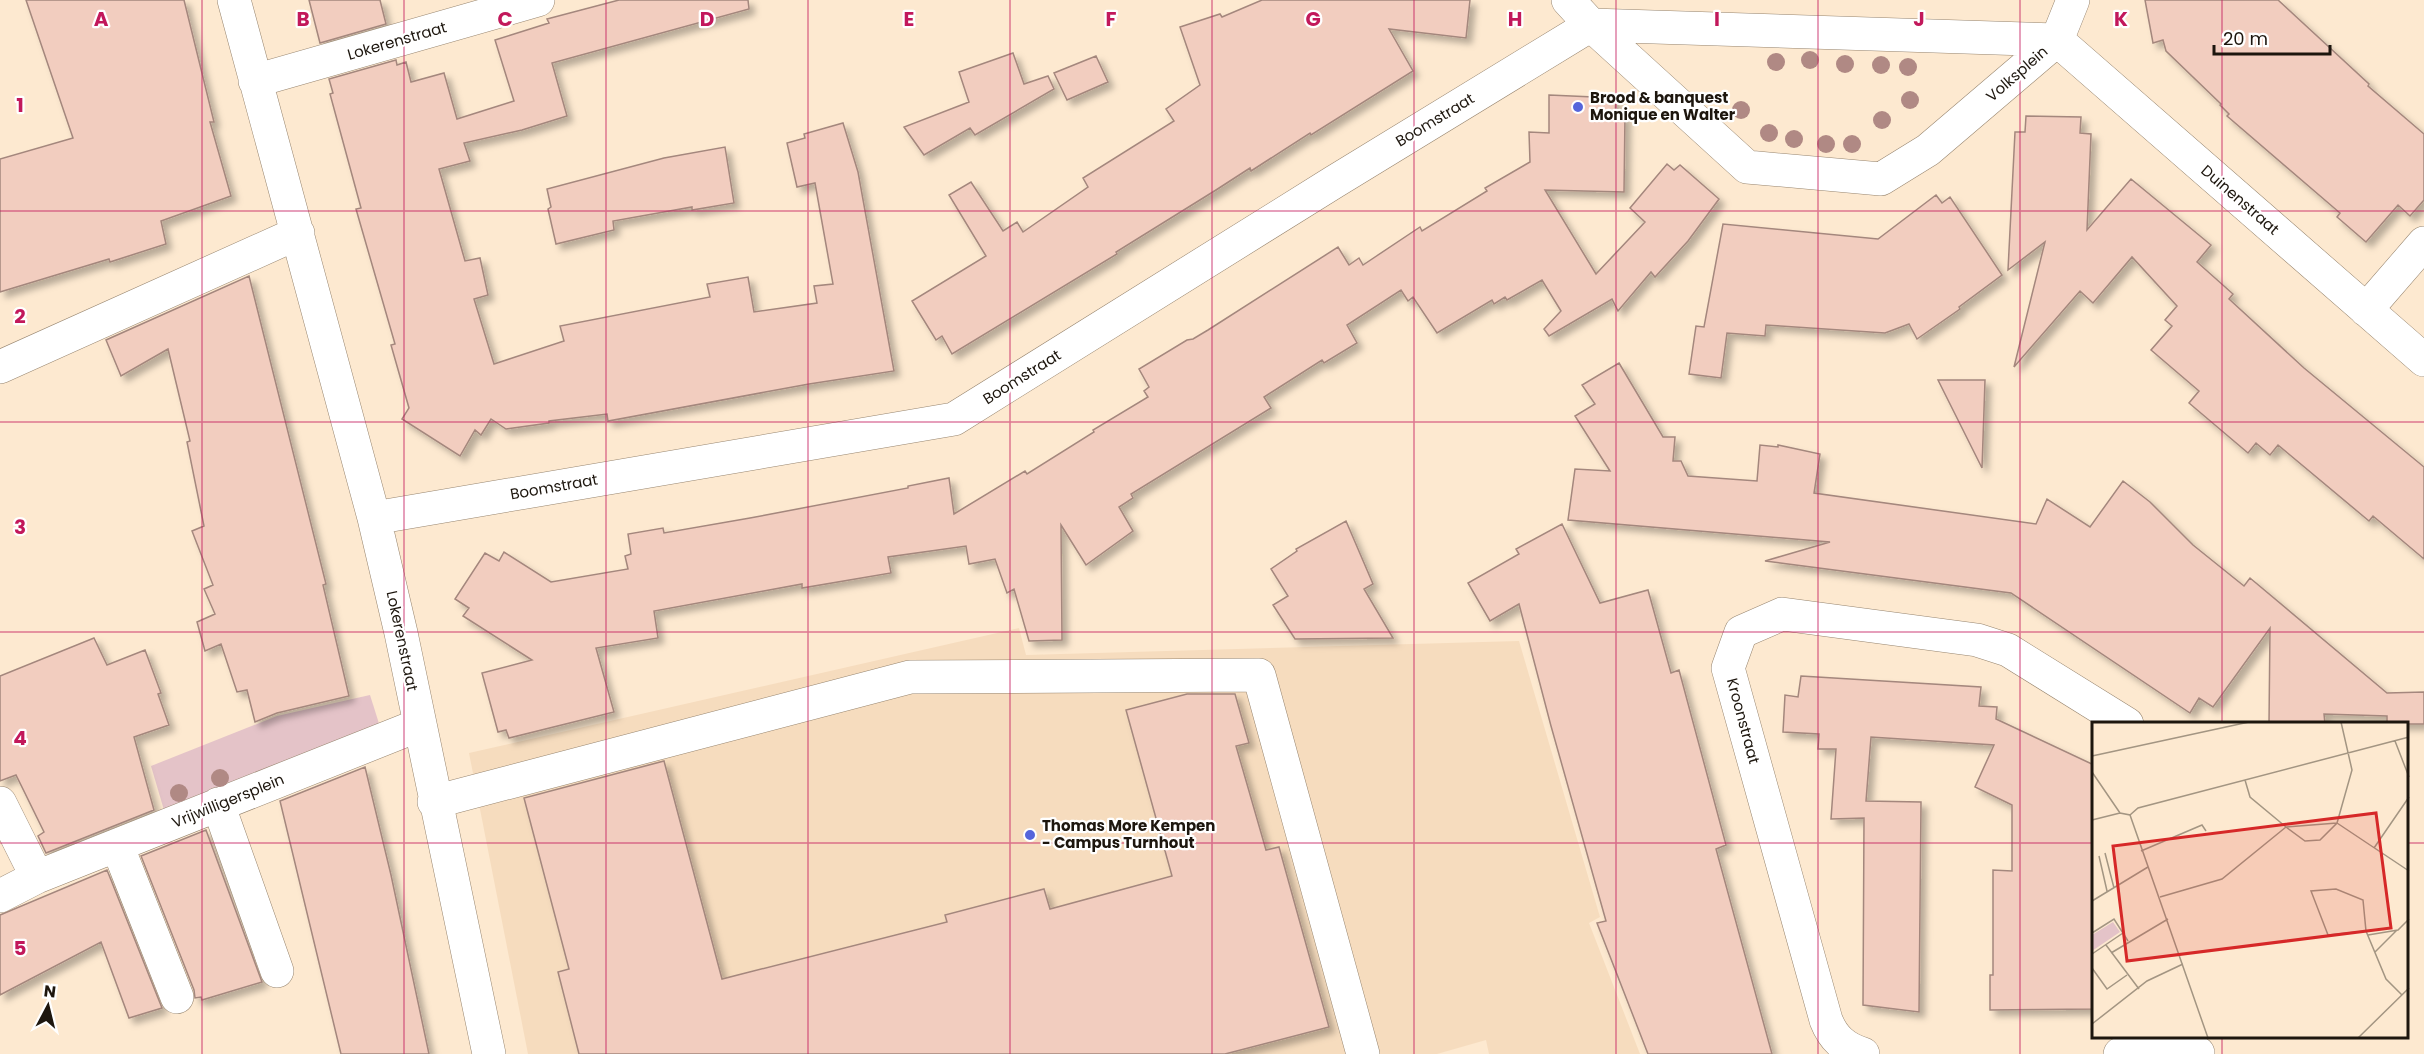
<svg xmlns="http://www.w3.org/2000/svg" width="2424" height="1054" font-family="Poppins,sans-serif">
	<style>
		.built { fill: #f6dcbe }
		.green { fill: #e4c3c8 }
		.building { fill: #f2cdbf; stroke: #a4877d; stroke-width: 1.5; filter: url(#shadow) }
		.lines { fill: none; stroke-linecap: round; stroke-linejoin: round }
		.minor-casing { stroke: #97856f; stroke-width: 34 }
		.minor { stroke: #fff; stroke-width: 33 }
		.tree { fill: #b08984 }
		.grid { fill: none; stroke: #c2185b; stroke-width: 1.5; stroke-opacity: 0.55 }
		.poi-dot { fill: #5665db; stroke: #fff; stroke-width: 2 }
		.labels { text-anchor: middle; stroke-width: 4.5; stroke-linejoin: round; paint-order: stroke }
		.street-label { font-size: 15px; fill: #1d160e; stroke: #fff }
		.poi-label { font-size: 15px; font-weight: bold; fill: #1d160e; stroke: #fff; text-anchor: start }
		.inset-road { fill: none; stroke: #a39582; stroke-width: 1.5 }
		.view { fill: #d62828; fill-opacity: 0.15; stroke: #d62828; stroke-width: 3 }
		.inset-edge { fill: none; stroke: #1d160e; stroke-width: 3 }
		.grid-label { font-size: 20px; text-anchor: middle; font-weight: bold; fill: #c2185b; stroke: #fff; stroke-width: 4.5; stroke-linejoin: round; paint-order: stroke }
	</style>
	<defs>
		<filter id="shadow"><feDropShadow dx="5.5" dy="5.5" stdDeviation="3" flood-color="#0004"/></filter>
	</defs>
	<rect width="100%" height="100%" fill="#fde9d0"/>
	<!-- built -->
	<path class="built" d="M1019,628L1026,655L1519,641L1600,917L1589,923L1640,1054H1489L1486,1040L1437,1054H528L469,753Z"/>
	<!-- green -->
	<path class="green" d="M370,695L382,733L166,817L151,766L277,716Z"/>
	<!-- building -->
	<path class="building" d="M26,0H184L214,122H210L231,196L161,221L166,244L110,262L109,259L0,292V159L73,138Z
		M309,0H380L386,24L320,43Z
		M619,0H748L749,9L552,63L567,116L522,130L464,143L470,161L439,169L465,261L480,258L488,295L474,299L494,364L564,341L560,326L710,297L707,284L748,277L754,312L817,303L814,286L833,284L815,183L797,187L787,143L805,138L804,134L843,123L858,172L894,371L809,384L608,421L607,414L549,421V423L506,429L491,419L481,435L475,430L460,456L402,419L409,408L391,345L395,344L356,209L361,208L330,94L333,93L329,79L396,60L397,65L406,62L411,82L444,73L457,119L514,101L495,40L549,23L547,19Z
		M1262,0H1470L1466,38L1389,29L1413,71L1311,135L1310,133L1251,171L1250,168L1216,190L1116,252L1117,254L952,354L942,336L936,340L912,301L986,256L949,195L971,182L1003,231L1017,222L1023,232L1088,187L1083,178L1174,121L1166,109L1200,85L1180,27L1220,14L1222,17Z
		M2145,0H2278L2369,84L2368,86L2424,134V200L2410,216L2398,205L2366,242L2337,217L2340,213L2227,116L2229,114L2220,105L2221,104L2166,51L2163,40L2153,43Z
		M1013,53L1024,84L1048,76L1054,89L975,135L970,128L924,155L904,127L969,102L959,72Z
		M1096,56L1108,82L1067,100L1054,73Z
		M1549,95L1616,98L1615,114H1625L1624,192L1545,190L1596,274L1645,222L1630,208L1667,164L1674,170L1680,165L1719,199L1688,241L1655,277L1651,272L1618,311L1612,299L1549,336L1544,329L1561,311L1542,280L1507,300L1505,297L1494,304L1492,300L1437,333L1413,297L1408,301L1401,290L1347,325L1357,343L1324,363L1322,360L1264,397L1271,408L1131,494L1133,498L1119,507L1133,531L1086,565L1061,525L1062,640L1029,641L1014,589L1007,593L995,559L969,564L966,546L888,557L891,573L802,588V584L654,611L658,638L596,648L614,712L509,738L506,730L498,732L482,673L532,660L463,616L469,608L455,599L485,553L499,561L504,552L551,582L628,569L625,556L631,554L628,534L663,528L664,533L750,518L908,488V486L949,478L954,514L1025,471L1027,474L1094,432L1093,430L1148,397L1144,391L1149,387L1139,369L1187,340L1193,339L1208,330L1338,247L1349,265L1359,258L1363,265L1420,227L1422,231L1487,191L1485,188L1530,162L1529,132L1549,133Z
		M2026,116L2081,117L2080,133L2091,134L2087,230L2131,179L2211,245L2197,262L2233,294L2229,299L2304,368L2424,467V559L2373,516L2369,521L2278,445L2270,455L2256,443L2248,453L2189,403L2199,391L2151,350L2172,326L2165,320L2177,306L2132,257L2093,303L2080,291L2014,367L2045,242L2008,270L2015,132H2025Z
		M725,147L734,203L692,210V207L613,221L614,230L556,244L548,209L551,207L547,189L664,158Z
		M1936,195L1942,203L1950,197L2002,275L1959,307L1960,309L1917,339L1909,324L1885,333L1766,325L1765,336L1727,333L1721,378L1689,374L1696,326L1704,327L1723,224L1878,239Z
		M249,276L326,584L323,585L349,696L277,713L255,722L247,690L237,692L221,644L205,651L197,622L215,614L204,589L213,585L192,531L204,526L187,442L190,441L168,349L121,376L106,340Z
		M1619,363L1663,437H1675L1673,461H1681L1688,476L1757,481L1760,445L1778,447V445L1820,454L1814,493L2036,524L2047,499L2090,527L2123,481L2150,502L2193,545L2244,586L2250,578L2387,693L2424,692V724H2387V716L2324,714L2325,724H2269L2270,628L2213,707L2199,698L2190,713L2011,593L1765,561L1830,542L1568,520L1575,469L1610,471L1575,416L1595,404L1582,385Z
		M1938,380H1985L1982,468Z
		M1346,521L1373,584L1364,589L1393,638L1295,639L1273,605L1288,596L1271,569L1297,551L1296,549Z
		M1562,524L1600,603L1648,590L1671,673L1679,670L1726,845L1716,849L1772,1054H1648L1597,923L1606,921L1551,726L1519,604L1490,621L1468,583L1519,554L1516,549Z
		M94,638L107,665L145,650L161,693L158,694L169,725L134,737L154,810L46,853L38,836L44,832L16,775L0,781V676Z
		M1801,676L1981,687L1979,706L1997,707L1996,719L2094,765V1009L1990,1010V975H1993V870L2012,871V805L1975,787L1994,745L1871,737L1866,801L1921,802L1919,1012L1863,1005L1864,818L1831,819L1836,749H1818L1819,734L1783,732L1785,695L1798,697Z
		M1187,694H1235L1249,743L1236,746L1266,850L1279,847L1329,1027L1225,1054H579L558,972L569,969L524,798L664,761L722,979L947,922L945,915L1044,889L1050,909L1172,876L1126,710Z
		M365,767L391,875L429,1054H341L280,801Z
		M206,830L262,982L202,1000L201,997L195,998L194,990L141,856Z
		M107,870L162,1008L129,1018L101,942L0,995V915Z"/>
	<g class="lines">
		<!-- minor casing -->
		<g class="minor-casing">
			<path id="minor" d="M234,0L374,518L401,633L489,1054
				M1568,0L1591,25L1747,167L1881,179L1928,150L2057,40L2073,0
				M1591,25L2057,40
				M2057,40L2424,360
				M255,81L538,0
				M2366,310L2424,243
				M0,367L298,233
				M374,518L954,419L1334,182L1591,25
				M434,802L910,677L1259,675L1363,1054
				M0,803L37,877
				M218,804L277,971
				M117,845L177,997
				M0,896L37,877L419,725
				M1863,1054C1844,1048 1833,1038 1826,1020L1728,668L1741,632L1782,614L1977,640L2008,650L2127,724
				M2120,1054L2198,1053"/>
		</g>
		<!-- minor -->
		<use href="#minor" class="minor"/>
	</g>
	<!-- trees -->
	<g class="tree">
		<circle cx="1810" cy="60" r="9"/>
		<circle cx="1776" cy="62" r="9"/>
		<circle cx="1845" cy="64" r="9"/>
		<circle cx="1881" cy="65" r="9"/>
		<circle cx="1908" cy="67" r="9"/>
		<circle cx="1910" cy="100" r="9"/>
		<circle cx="1741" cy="110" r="9"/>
		<circle cx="1882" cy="120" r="9"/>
		<circle cx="1769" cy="133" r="9"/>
		<circle cx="1794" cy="139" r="9"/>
		<circle cx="1826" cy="144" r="9"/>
		<circle cx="1852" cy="144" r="9"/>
		<circle cx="220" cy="778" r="9"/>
		<circle cx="179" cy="793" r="9"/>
	</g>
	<!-- grid -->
	<path class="grid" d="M202,0V1054M404,0V1054M606,0V1054M808,0V1054M1010,0V1054M1212,0V1054M1414,0V1054M1616,0V1054M1818,0V1054M2020,0V1054M2222,0V724M0,211H2424M0,422H2424M0,632H2424M0,843H2094M2408,843H2424M2222,1038V1054"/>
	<!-- markers -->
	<g class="poi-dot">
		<circle cx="1578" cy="107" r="6"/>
		<circle cx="1030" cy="835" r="6"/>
	</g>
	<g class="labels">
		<!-- street labels -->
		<g class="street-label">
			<text transform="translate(397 41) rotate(-16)" y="5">Lokerenstraat</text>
			<text transform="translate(2017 74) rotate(-41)" y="5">Volksplein</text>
			<text transform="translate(1435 120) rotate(-31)" y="5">Boomstraat</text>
			<text transform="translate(2240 200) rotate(41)" y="5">Duinenstraat</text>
			<text transform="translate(1022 377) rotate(-32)" y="5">Boomstraat</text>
			<text transform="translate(554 487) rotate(-10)" y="5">Boomstraat</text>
			<text transform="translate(402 641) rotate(78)" y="5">Lokerenstraat</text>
			<text transform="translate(1743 721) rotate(75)" y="5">Kroonstraat</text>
			<text transform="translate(228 801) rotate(-22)" y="5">Vrijwilligersplein</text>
		</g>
		<!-- poi labels -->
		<g class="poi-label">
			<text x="1590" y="103">Brood &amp; banquest<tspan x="1590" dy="17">Monique en Walter</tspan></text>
			<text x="1042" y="831">Thomas More Kempen<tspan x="1042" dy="17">- Campus Turnhout</tspan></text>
		</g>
	</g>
	<!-- overview -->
	<g transform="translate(2092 722)">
		<rect width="316" height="316" fill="#fde9d0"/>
		<path d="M21,200L28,210L0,229V213Z" fill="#e4c3c8"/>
		<path class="inset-road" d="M303,19L317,55M0,34L157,0M0,50L28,91L38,93L116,316M153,58L158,75L194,105L213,119L228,118L245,101L260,48L249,0M38,93L46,86L317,15M0,98L28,91M245,101L317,149M194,105L245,101M282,126L317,75M49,129L110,103L114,109M13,131L22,166M7,134L15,169M68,175L130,157L194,105M0,179L56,145M274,209L236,213L219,169L244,167L271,178L274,209L294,257L310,273M0,211L22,197L36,219M276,213L306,208L317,197M14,223L47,267M283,230L305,208M19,231L76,197M0,232L31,211M0,246L15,267L35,253M0,302L55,259L91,242M266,316L317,266"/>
		<path class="view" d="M284,91L299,206L35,239L21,124Z"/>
		<rect width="316" height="316" class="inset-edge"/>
	</g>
	<g class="grid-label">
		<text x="101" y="26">A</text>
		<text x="303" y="26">B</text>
		<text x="505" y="26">C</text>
		<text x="707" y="26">D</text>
		<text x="909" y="26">E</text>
		<text x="1111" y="26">F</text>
		<text x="1313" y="26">G</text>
		<text x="1515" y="26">H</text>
		<text x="1717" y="26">I</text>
		<text x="1919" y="26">J</text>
		<text x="2121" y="26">K</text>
		<text x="20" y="112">1</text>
		<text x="20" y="323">2</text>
		<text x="20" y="534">3</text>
		<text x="20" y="745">4</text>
		<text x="20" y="955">5</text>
	</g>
	<!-- north arrow -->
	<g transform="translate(48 1006) rotate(7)" stroke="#ffffff" stroke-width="4.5" paint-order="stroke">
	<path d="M0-4.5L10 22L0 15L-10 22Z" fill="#1d160e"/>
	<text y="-9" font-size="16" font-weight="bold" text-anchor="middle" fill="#1d160e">N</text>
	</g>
	<!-- scale -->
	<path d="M2214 45v9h116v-9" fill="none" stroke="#1d160e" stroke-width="3"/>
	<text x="2223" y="45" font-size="18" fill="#1d160e" stroke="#ffffff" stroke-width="4.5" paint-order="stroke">20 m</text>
</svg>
